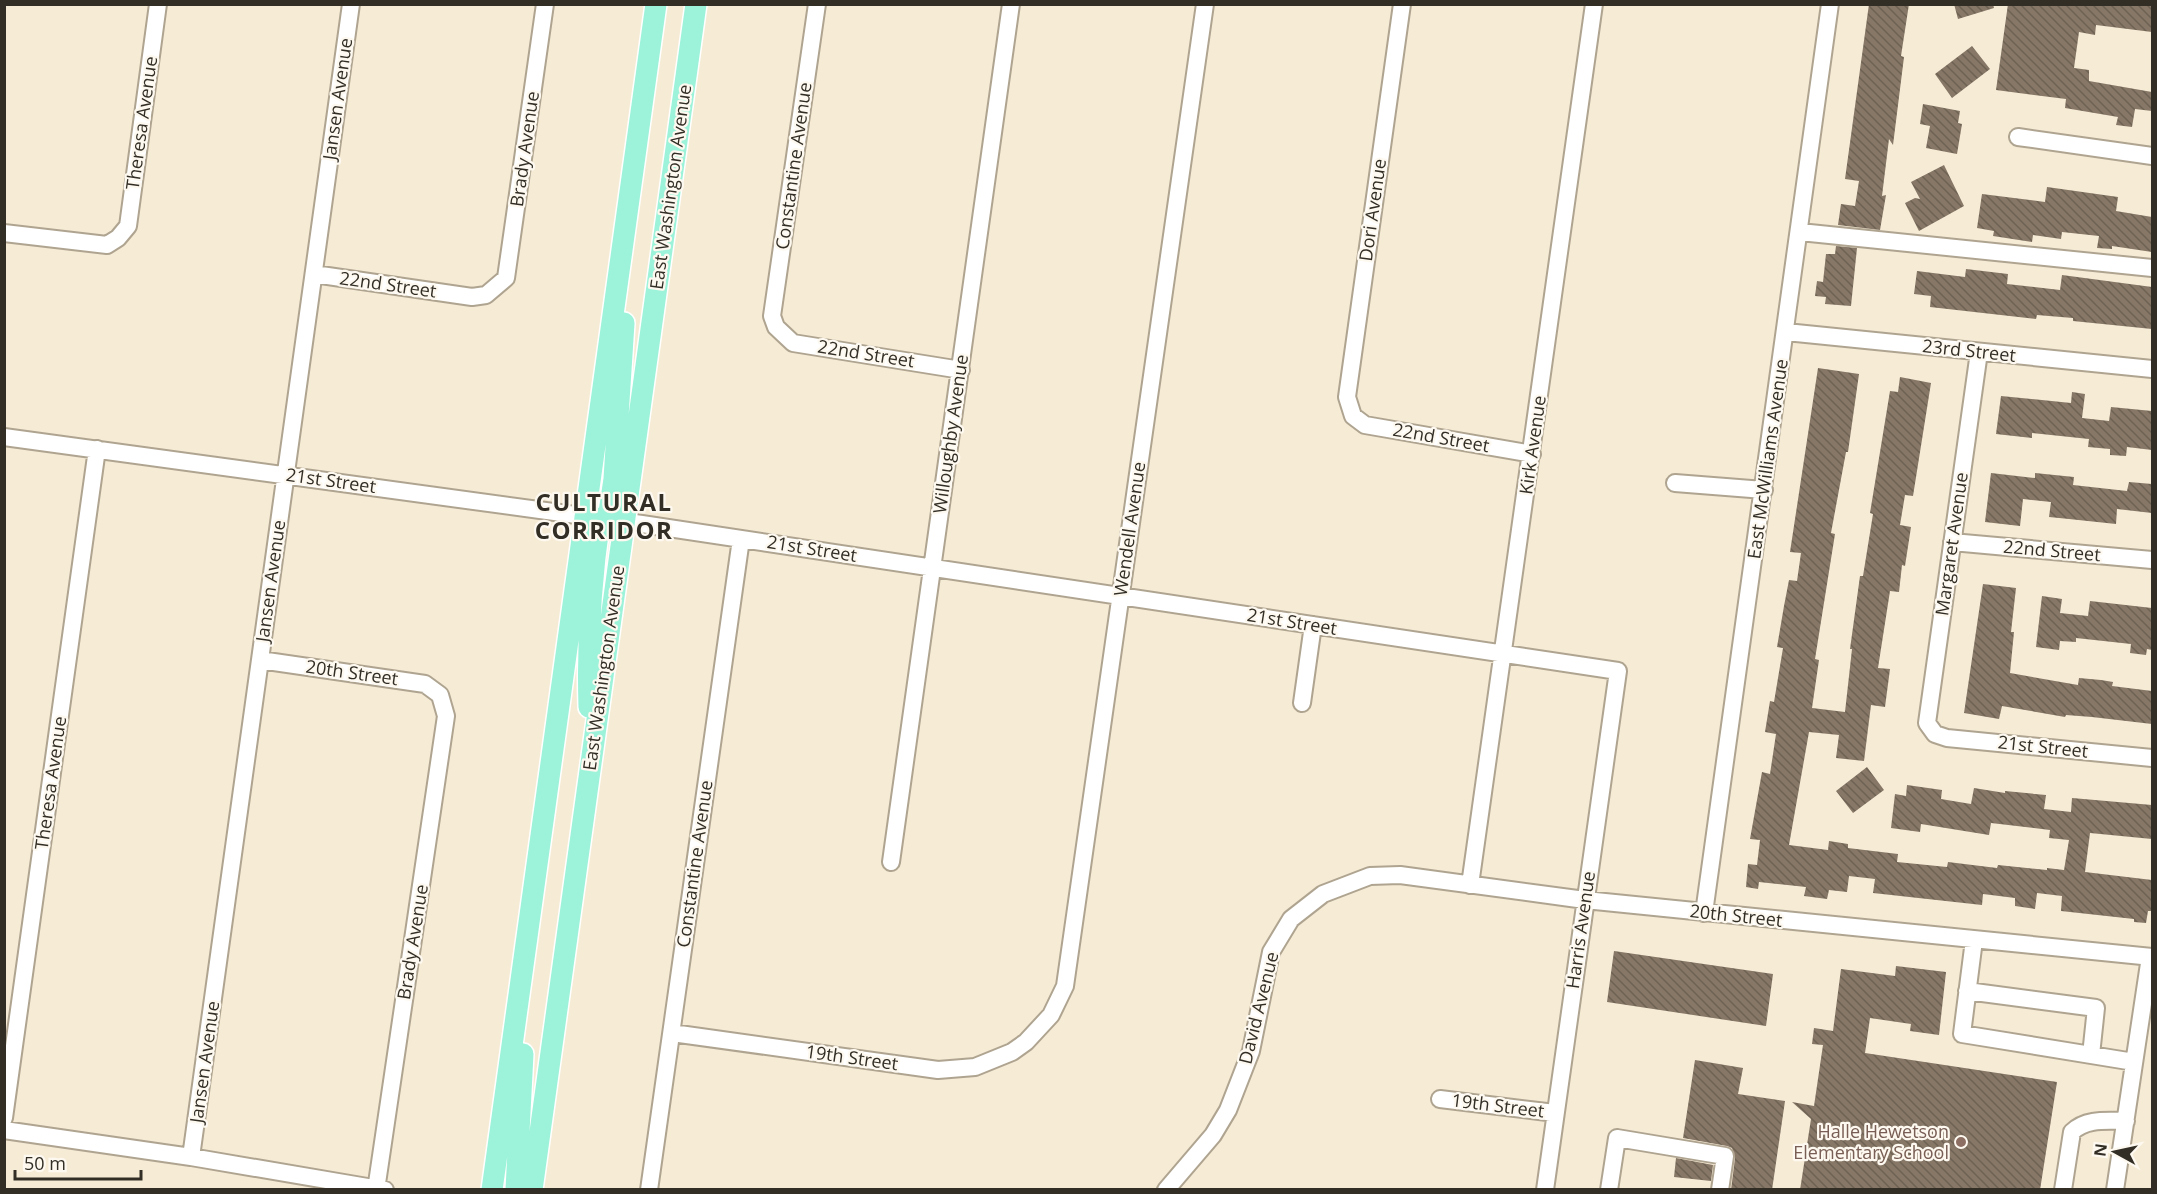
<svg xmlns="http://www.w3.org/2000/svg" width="2157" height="1194" font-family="'Open Sans',sans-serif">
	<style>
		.building { fill: url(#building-back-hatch) }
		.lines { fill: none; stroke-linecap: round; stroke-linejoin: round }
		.minor-casing { stroke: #afa490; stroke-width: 20 }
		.major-casing { stroke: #fff; stroke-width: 24 }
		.minor { stroke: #fff; stroke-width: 16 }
		.major { stroke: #9df3d9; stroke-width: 21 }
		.education-dot { fill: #8d6e63; stroke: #fef9f0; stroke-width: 2 }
		.labels { text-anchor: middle; stroke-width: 4.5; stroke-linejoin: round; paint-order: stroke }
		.street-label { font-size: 18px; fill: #322e26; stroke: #fef9f0 }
		.education-label { font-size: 18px; fill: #785e54; stroke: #fef9f0; text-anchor: end }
		.district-label { font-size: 24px; font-weight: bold; letter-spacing: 1.5px; fill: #322e26; stroke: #fef9f0 }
	</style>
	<defs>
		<pattern id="building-back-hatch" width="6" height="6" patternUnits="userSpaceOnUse" patternTransform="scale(1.5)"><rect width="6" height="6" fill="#867766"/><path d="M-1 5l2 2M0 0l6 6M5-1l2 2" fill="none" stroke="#6e6254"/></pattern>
	</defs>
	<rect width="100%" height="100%" fill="#f6ebd5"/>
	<!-- building -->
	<path class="building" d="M1869,4H1909L1901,56L1904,57L1893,145L1889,139L1882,196L1886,195L1880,230L1838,225L1841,204L1855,206L1859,181L1845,179Z
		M1954,4H1993L1994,8L1958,19Z
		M2008,4H2152V32L2096,25L2095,35L2079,32L2074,68L2089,70V81L2152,92V111L2135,109L2132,127L2116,125L2118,117L2065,108L2066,99L1996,90Z
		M1972,46L1990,69L1952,98L1935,74Z
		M1923,104L1960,111L1958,123L1962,124L1957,154L1926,148L1930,126L1920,124Z
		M1944,165L1964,206L1919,231L1905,203L1915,198L1920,199L1911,182Z
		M2047,187L2118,197L2116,211L2152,217V252L2112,246V249L2097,248L2099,236L2062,232L2061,239L2033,235L2032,242L1993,236L1994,231L1977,228L1982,194L2045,202Z
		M1836,246L1857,248L1851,306L1825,304L1826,297L1815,296L1817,281L1823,282L1826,254H1835Z
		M1966,269L2008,274L2007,284L2060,290L2062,275L2152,287V329L2073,321V318L2037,315L2036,319L1930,307L1931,296L1914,294L1917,271L1965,277Z
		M1818,368L1859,374L1848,452H1846L1831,533L1835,534L1815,659L1819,660L1812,708L1845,712L1852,649H1850L1860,576H1863L1873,514L1870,513L1890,391L1898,392L1900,377L1931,383L1913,496L1905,495L1900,525L1911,527L1905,566L1902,565L1899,592L1890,591L1878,668L1890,669L1885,707L1871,705L1864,761L1836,758L1839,735L1809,732L1789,845L1828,850L1829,841L1848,844V848L1898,854L1897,862L1947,867L1948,862L1997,868L1998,865L2047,870V868L2064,870L2069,840L2049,838L2050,830L1991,823L1989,835L1921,824L1920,832L1891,828L1895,794L1906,796L1907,785L1942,790L1941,799L1971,804L1974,788L2005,793V791L2046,795L2044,809L2071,812L2072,798L2152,805V839L2090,833L2085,872L2152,880V911H2148L2146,923L2134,922V919L2061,911L2062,896L2037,893L2035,909L2015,906V898L1983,894L1982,905L1873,893L1875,879L1849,876L1847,892L1829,890L1827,899L1804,896L1806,887L1759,882L1758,889L1746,887L1748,864L1757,865L1760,840L1750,839L1762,772L1770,774L1776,734L1765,732L1770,701L1774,702L1783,648L1777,647L1784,606L1789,580L1797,581L1801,553L1790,552Z
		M2072,392L2085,394L2082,418L2109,421L2111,407L2152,411V450L2127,447L2126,456L2110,455V449L2088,447L2089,439L2032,433V438L1996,434L2001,396L2071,403Z
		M1991,473L2035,478V473L2074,477L2073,485L2127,491L2129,482L2152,484V513L2117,509L2116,524L2069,519L2049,517L2051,502L2023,499L2020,526L1985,522Z
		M1983,584L2016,588L2011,632H2014L2010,673L2078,685L2079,678L2101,680L2113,682L2112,686L2152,691V724L2092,717L2066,715L2065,717L2002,706L1999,719L1964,713Z
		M2042,596L2062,599L2060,613L2088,616L2090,601L2152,608V650L2147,649L2146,655L2130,653L2131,644L2076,638V642L2060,641L2059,650L2036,647Z
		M1867,767L1884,790L1853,813L1836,791Z
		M1614,951L1773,974L1766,1026L1607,1002Z
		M1896,966L1946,972L1939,1035L1910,1031L1911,1024L1870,1018L1865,1053L2057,1082L2040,1190H1800L1811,1119L1792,1102L1814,1106L1823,1045L1812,1044L1814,1028L1833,1031L1841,969L1895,976Z
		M1695,1060L1743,1068L1738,1094L1785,1101L1772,1190H1731L1735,1158L1732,1148L1727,1146L1683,1138Z
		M1676,1158L1713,1165L1711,1181L1674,1177Z"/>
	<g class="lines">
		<!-- minor casing -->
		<g class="minor-casing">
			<path id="minor" d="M817,4L772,316L776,327L793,343L961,370
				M1402,4L1347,397L1353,416L1365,425L1532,454
				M2018,137L2152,156
				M1800,232L2152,268
				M4,233L107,245L118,238L128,226L158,4
				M314,274L472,297L486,295L506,278L545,4
				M1786,332L2152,369
				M1979,352L1927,723L1935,734L1947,738L2152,758
				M4,437L642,524L1618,671L1545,1190
				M1675,483L1764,490
				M1952,542L2152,560
				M260,660L425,684L440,695L446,716L376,1190
				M1302,703L1313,625
				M891,862L1011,4
				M1470,885L1594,4
				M1704,913L1830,4
				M1974,940L1962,1034L2134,1062
				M1967,991L2096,1008L2091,1055
				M672,1033L938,1070L975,1067L1012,1052L1026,1042L1051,1015L1065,986L1205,4
				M1440,1099L1555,1113
				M4,1118L97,449
				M4,1130L191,1157L385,1190
				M191,1157L351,4
				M649,1190L741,539
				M1166,1190L1213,1135L1228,1110L1251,1051L1271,952L1291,919L1323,894L1370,876L1400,875L1585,900L2152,957
				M1609,1190L1617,1138L1725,1156L1720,1190
				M2063,1190L2072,1132C2086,1118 2107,1121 2126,1121
				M2115,1190L2150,957"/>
		</g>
		<!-- major casing -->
		<g class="major-casing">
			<path id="major" d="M608,519L614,479L624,323
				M589,707C587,644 591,580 600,518
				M492,1190L656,4
				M516,1190L523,1054
				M532,1190L696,4"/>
		</g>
		<!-- minor -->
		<use href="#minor" class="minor"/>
		<!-- major -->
		<use href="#major" class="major"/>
	</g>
	<!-- markers -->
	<circle class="education-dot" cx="1961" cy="1142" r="6"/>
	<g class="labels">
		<!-- street labels -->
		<g class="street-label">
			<text transform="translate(338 99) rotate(-82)" y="6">Jansen Avenue</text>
			<text transform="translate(142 123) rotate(-82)" y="6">Theresa Avenue</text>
			<text transform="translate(525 149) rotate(-82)" y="6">Brady Avenue</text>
			<text transform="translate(794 166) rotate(-82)" y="6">Constantine Avenue</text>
			<text transform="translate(671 187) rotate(-82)" y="6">East Washington Avenue</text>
			<text transform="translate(1373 210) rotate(-82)" y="6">Dori Avenue</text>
			<text transform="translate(388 285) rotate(8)" y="6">22nd Street</text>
			<text transform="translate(1969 351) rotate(6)" y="6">23rd Street</text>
			<text transform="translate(866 354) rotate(9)" y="6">22nd Street</text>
			<text transform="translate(951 434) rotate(-82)" y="6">Willoughby Avenue</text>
			<text transform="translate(1441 438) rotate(10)" y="6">22nd Street</text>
			<text transform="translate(1533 445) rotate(-82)" y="6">Kirk Avenue</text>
			<text transform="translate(1768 459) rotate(-82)" y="6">East McWilliams Avenue</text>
			<text transform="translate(331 481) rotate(8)" y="6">21st Street</text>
			<text transform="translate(1130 529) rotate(-82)" y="6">Wendell Avenue</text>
			<text transform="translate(1952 544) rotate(-82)" y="6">Margaret Avenue</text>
			<text transform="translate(812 549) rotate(9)" y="6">21st Street</text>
			<text transform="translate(2052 551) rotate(5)" y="6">22nd Street</text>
			<text transform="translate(271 581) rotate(-82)" y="6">Jansen Avenue</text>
			<text transform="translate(1292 622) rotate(9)" y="6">21st Street</text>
			<text transform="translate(604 668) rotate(-82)" y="6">East Washington Avenue</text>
			<text transform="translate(352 673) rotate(8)" y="6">20th Street</text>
			<text transform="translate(2043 747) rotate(6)" y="6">21st Street</text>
			<text transform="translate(51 783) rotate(-82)" y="6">Theresa Avenue</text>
			<text transform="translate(695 864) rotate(-82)" y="6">Constantine Avenue</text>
			<text transform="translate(1736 916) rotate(6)" y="6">20th Street</text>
			<text transform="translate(1581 930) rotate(-82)" y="6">Harris Avenue</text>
			<text transform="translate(413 942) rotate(-81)" y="6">Brady Avenue</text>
			<text transform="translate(1259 1008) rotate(-76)" y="6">David Avenue</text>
			<text transform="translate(852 1058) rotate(8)" y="6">19th Street</text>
			<text transform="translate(205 1062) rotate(-82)" y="6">Jansen Avenue</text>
			<text transform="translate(1498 1106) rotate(7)" y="6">19th Street</text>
		</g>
		<!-- education labels -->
		<g class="education-label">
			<text x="1949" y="1138">Halle Hewetson<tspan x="1949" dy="21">Elementary School</tspan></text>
		</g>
		<!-- district labels -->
		<g class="district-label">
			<text x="604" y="511">CULTURAL<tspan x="604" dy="28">CORRIDOR</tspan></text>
		</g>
	</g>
	<!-- border -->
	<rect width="2157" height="1194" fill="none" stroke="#322e26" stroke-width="12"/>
	<!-- north arrow -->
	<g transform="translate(2115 1152) rotate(278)" stroke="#fef9f0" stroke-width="4.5" paint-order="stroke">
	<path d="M0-4.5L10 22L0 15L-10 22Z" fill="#322e26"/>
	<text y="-9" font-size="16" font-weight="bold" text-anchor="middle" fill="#322e26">N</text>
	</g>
	<!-- scale -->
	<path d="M15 1170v9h126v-9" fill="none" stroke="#322e26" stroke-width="3"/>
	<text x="24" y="1170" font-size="18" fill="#322e26" stroke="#fef9f0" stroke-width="4.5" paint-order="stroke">50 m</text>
</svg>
